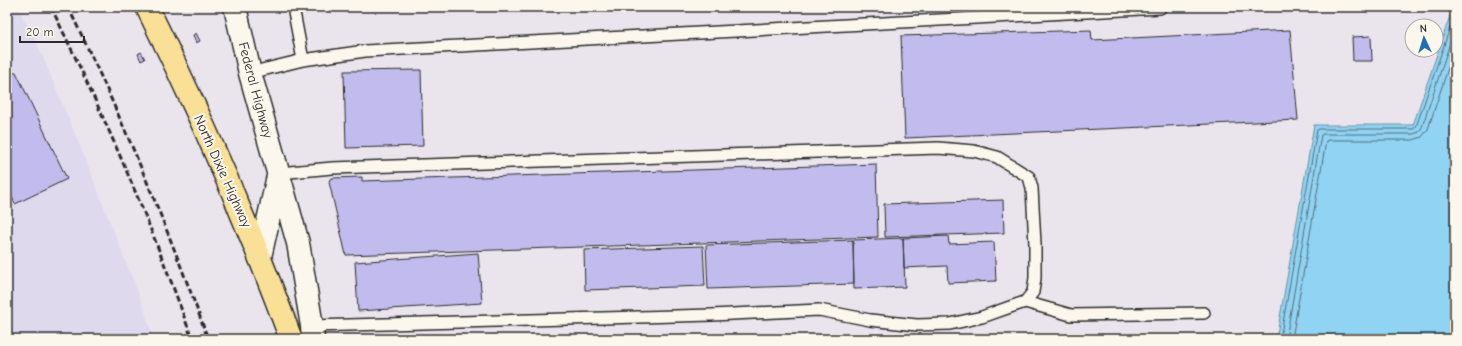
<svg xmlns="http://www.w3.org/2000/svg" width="1462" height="346" font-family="'Comic Neue',sans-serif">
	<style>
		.built { fill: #ded9ed }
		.water { fill: #90d3f2; stroke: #6890a2 }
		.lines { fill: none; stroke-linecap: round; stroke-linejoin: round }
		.shore { stroke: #536e7b; stroke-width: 1 }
		.building { fill: #c2bcee; stroke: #2b2b2b }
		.lane-casing { stroke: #2b2b2b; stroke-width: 14 }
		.secondary-casing { stroke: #2b2b2b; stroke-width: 25 }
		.primary-casing { stroke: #2b2b2b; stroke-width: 25 }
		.lane { stroke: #fbf7ec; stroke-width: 11 }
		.secondary { stroke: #fbf7ec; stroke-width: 22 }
		.primary { stroke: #fadf96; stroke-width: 22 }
		.rail { stroke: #2b2b2b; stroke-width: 3; stroke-dasharray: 6 3; stroke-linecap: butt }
		.labels { text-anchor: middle; stroke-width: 4; stroke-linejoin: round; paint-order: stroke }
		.street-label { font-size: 14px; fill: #2b2b2b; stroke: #fbf7ec }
	</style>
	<rect width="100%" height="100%" fill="#eae5ed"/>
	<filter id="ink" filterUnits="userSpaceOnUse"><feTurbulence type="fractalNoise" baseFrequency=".025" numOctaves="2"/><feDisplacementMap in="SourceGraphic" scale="8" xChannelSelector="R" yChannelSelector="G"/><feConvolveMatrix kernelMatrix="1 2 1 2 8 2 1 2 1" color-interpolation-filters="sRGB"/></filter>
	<g filter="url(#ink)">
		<!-- built -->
		<path class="built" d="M7,7H17L37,43L80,146L137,290L154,339H7Z"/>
		<!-- water -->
		<path class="water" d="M1453,7H1455V339H1278L1277,334L1314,125H1413Z"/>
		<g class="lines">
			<!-- shore -->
			<path class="shore" d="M1281,339V334L1317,130L1319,129H1413L1416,127L1455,13
				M1286,339L1321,135L1323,134H1413L1419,132L1422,127L1455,28
				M1292,339L1326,141L1328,140H1413L1422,137L1428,129L1455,47"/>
		</g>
		<!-- building -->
		<path class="building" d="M1091,30L1092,40L1290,30L1298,120L905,138L901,36Z
			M196,33L200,41L196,43L193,35Z
			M1371,36L1372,61H1353L1352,37Z
			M141,52L145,59L141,61L138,54Z
			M421,70L423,146L346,148L344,71Z
			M16,72L67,179L15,204L7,186V76Z
			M876,164L878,237L346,255L329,182L330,179L332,178L362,177V181Z
			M1003,200L1004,233L885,237L884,204Z
			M948,236L949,244L994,242L996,281L948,283L947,266L904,268L903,238Z
			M903,238L905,287L854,289L853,240Z
			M853,240L854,284L708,289L706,245Z
			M703,246L705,286L585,290L584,250Z
			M478,253L482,303L358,311L355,262Z"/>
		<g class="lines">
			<!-- lane casing -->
			<g class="lane-casing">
				<path id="lane" d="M293,7L303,60
					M250,73L303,60L365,51L1160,8V7
					M279,173L332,168L938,148L974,151L997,157L1029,177L1032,188L1035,244V278L1033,292L1025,302L1010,307L982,317L950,324L917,325L870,320L819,310L712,315L312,326
					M1025,302L1071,315L1204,313"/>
			</g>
			<!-- secondary casing -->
			<g class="secondary-casing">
				<path id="secondary" d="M235,7L250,73L298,243L312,326L313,339
					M260,257L278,176"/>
			</g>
			<!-- primary casing -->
			<g class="primary-casing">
				<path id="primary" d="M147,7C201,115 249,226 291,339"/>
			</g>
			<!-- lane -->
			<use href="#lane" class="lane"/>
			<!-- secondary -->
			<use href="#secondary" class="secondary"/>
			<!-- primary -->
			<use href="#primary" class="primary"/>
			<!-- rail -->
			<path class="rail" d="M51,7C104,115 152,225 192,339
				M68,7C121,115 167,226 208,339"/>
		</g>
	</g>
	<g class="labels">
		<!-- street labels -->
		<g class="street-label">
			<text transform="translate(256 90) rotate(75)" y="5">Federal Highway</text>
			<text transform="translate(223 171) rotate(66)" y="5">North Dixie Highway</text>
		</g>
	</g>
	<!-- margin -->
	<rect width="1462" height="346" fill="none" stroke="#fbf7ec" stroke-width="24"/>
	<rect x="12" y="12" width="1438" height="322" fill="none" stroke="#2b2b2b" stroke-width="1.5" filter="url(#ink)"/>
	<!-- north arrow -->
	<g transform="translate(1424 38) rotate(356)"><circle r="19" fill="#fbf7ec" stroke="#a8a59f"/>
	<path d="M0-3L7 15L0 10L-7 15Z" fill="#1f6fb2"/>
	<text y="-6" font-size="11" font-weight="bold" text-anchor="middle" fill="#2b2b2b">N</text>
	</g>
	<!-- scale -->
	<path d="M20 36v6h64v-6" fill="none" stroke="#2b2b2b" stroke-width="2"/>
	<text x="26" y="36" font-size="12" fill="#2b2b2b" stroke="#fbf7ec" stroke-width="3" paint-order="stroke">20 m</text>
</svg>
